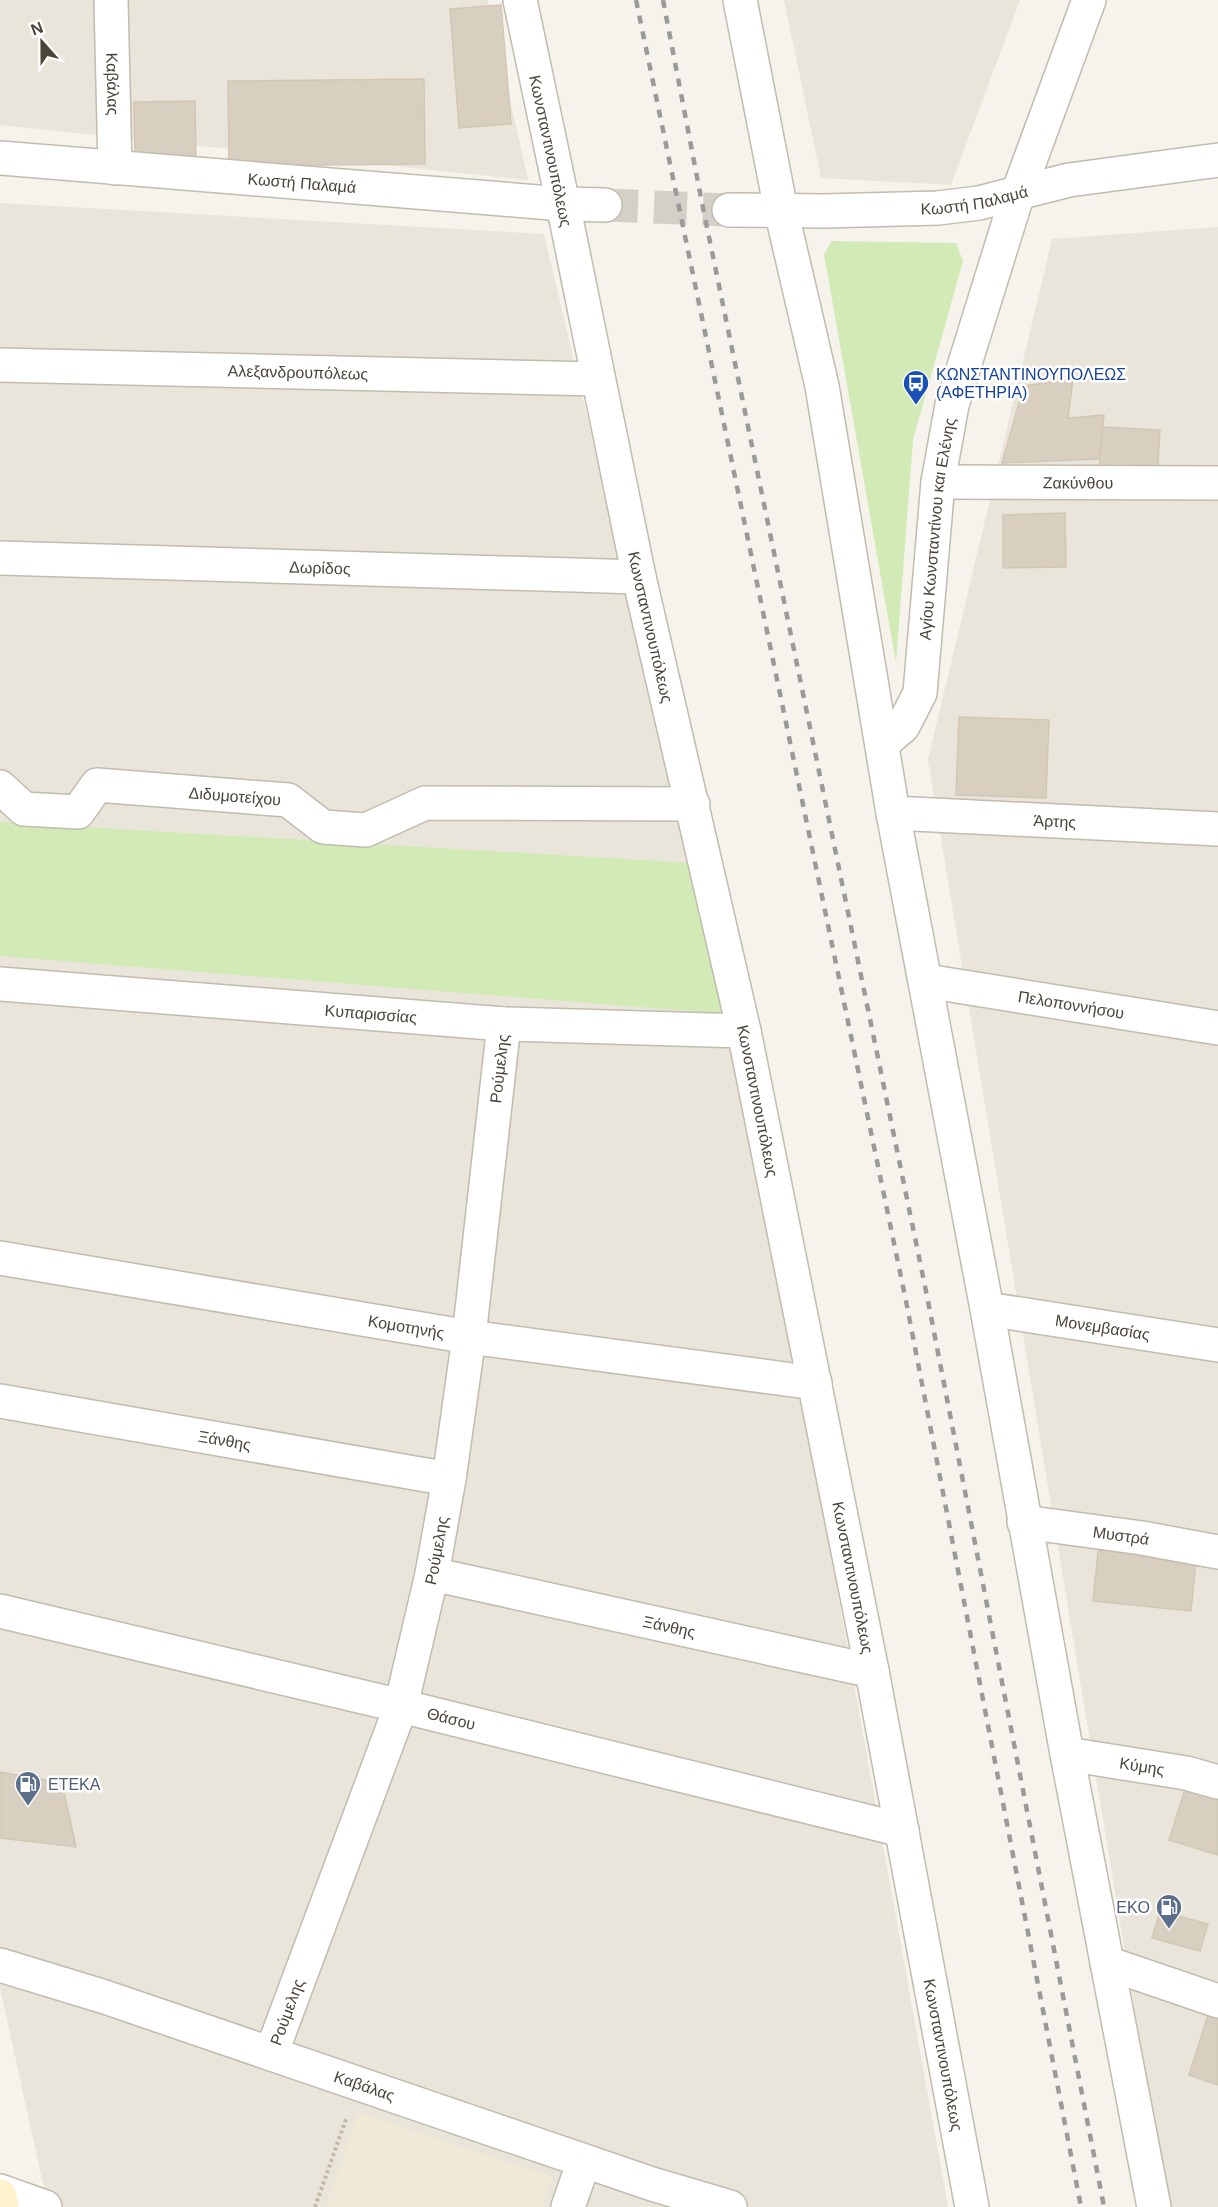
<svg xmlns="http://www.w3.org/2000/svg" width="1218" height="2207" font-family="Arial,sans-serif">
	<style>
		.residential { fill: #eae5da }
		.education { fill: #efe8d6 }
		.green { fill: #d2eab5 }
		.building { fill: #d8cfc1; stroke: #d3c7b4; stroke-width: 1.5 }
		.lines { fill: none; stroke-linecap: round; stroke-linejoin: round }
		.tertiary-tunnel { stroke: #d4d0c8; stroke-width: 33; stroke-dasharray: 33 16; stroke-linecap: butt }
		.pedestrian-casing { stroke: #c2bbae; stroke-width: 36 }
		.minor-casing { stroke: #c2bbae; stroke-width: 36 }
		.tertiary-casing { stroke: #c2bbae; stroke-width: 36 }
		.secondary-casing { stroke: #d6c79b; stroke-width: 36 }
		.path { stroke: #c4b79f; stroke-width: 4; stroke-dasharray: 3 3; stroke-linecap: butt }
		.pedestrian { stroke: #fff; stroke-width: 33 }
		.minor { stroke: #fff; stroke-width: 33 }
		.tertiary { stroke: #fff; stroke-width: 33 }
		.secondary { stroke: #fff3cd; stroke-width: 33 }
		.rail { stroke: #9a9a9a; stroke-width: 4.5; stroke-dasharray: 8 8; stroke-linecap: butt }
		.labels { text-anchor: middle; stroke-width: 5; stroke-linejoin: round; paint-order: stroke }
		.street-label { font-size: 16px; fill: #4b4439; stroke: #fff }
		.transit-label { font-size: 16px; fill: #164399; stroke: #fff; text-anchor: start }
		.service-label { font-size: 16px; fill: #4e5e75; stroke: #fff; text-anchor: start }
	</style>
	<rect width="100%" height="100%" fill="#f6f3ec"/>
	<!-- residential -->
	<path class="residential" d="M0,0H488L528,180L0,125Z
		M784,0H1020L951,185L821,178Z
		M0,203L544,234L728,1014L803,1400L948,2207H51L42,2179L0,1988Z
		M1218,227V2207H1167L928,760L1052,239Z"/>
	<!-- education -->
	<path class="education" d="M358,2112L553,2177L542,2207H326Z"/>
	<!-- green -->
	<path class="green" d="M832,241L956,243L963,261L913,440L896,663L824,254Z
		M0,822L693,863L728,1014L0,956Z"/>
	<!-- building -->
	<path class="building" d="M501,5L511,124L459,128L450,9Z
		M424,79L425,164L229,166L228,81Z
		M195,101L196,158L135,159L134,102Z
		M1073,379L1068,418L1104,415L1099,459L1002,463L1024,386Z
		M1102,427L1160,430L1157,478L1099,476Z
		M1065,513L1066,567L1003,568V515Z
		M959,717L1049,720L1046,798L956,795Z
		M1099,1542L1197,1552L1191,1611L1093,1601Z
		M0,1772L62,1783L76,1847L0,1838Z
		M1188,1780L1218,1789V1855L1169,1840Z
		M1160,1911L1208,1924L1200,1951L1152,1938Z
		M1208,2015L1218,2019V2085L1189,2075Z"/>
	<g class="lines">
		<!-- tertiary-tunnel -->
		<path class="tertiary-tunnel" d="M605,205L729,210"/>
		<!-- pedestrian casing -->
		<g class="pedestrian-casing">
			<path id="pedestrian" d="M568,2207L584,2161"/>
		</g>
		<!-- minor casing -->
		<g class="minor-casing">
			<g id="minor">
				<path id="s1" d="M111,0L115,168"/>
				<path id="s2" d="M563,204L639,577L744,1031L872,1671L972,2207"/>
				<path id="s3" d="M0,365L598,379"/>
				<path id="s4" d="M938,482L1218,483"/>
				<path id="s5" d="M0,558L639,577"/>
				<path id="s6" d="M882,744L903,726L920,693L938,482L952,405L1018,193L1089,0"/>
				<path id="s7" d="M0,787L24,809L78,812L97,785L288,800L323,827L366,830L425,803L693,804"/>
				<path id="s8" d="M893,813L1218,829"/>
				<path id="s9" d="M926,981L1218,1028"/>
				<path id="s10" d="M0,984L504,1024L744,1031"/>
				<path id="s11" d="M0,1258L469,1337L815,1383"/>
				<path id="s12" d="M987,1309L1218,1345"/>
				<path id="s13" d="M0,1401L449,1479"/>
				<path id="s14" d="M1024,1522L1142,1538L1218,1552"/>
				<path id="s15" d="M432,1574L872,1671"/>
				<path id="s16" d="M0,1611L401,1706L902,1830"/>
				<path id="s17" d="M1067,1754L1186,1773L1218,1782"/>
				<path d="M1107,1963L1218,2001"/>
				<path id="s18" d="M0,1965L105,1997L652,2184L730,2207"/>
				<path id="s19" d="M271,2054L401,1706L432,1574L449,1479L469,1337L504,1024"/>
				<path d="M0,2191L45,2207"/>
			</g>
		</g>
		<!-- tertiary casing -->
		<g class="tertiary-casing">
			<g id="tertiary">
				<path d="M520,0L563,204"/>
				<path d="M740,0L781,210L822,386L893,813L987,1309L1067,1754L1154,2207"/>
				<path id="s20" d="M0,158L563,204L605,205"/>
				<path id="s21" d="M729,210L825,211L938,208L979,203L1069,180L1218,160"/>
			</g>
		</g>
		<!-- secondary casing -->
		<g class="secondary-casing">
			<path id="secondary" d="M0,2196L2,2207"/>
		</g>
		<!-- path -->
		<path class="path" d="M315,2207L346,2119"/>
		<!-- pedestrian -->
		<use href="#pedestrian" class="pedestrian"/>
		<!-- minor -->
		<use href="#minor" class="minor"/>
		<!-- tertiary -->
		<use href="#tertiary" class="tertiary"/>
		<!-- secondary -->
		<use href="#secondary" class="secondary"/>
		<!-- rail -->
		<path class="rail" d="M636,0L906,1301L1081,2207
			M663,0L702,203L927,1296L1104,2207"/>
	</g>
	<!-- icons -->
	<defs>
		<g id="bus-pin" transform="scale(1.35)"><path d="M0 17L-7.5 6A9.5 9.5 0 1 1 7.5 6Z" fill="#1a4fb4" stroke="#fff"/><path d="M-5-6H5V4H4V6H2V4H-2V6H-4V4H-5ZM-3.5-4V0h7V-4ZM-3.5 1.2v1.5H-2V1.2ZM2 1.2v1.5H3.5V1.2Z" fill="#fff"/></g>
		<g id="fuel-pin" transform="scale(1.35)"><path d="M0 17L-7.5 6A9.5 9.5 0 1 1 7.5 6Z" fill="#5c6f8a" stroke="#fff"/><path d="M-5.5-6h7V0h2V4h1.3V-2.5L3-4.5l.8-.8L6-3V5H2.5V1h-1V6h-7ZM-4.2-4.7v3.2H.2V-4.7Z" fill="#fff"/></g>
	</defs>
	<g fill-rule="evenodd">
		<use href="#bus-pin" x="916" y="383"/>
		<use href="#fuel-pin" x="28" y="1784"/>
		<use href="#fuel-pin" x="1169" y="1907"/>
	</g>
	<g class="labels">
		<!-- street labels -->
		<g class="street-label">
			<text dy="6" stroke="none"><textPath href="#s1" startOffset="84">Καβάλας</textPath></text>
			<text transform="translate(551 151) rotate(78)" y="6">Κωνσταντινουπόλεως</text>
			<text dy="6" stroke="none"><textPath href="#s20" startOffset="303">Κωστή Παλαμά</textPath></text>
			<text dy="6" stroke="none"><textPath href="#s21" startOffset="246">Κωστή Παλαμά</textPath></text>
			<text dy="6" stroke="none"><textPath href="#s3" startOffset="298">Αλεξανδρουπόλεως</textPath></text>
			<text dy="6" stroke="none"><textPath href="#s4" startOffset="140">Ζακύνθου</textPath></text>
			<text dy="6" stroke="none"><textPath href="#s6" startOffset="230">Αγίου Κωνσταντίνου και Ελένης</textPath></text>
			<text dy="6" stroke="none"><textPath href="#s5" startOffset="320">Δωρίδος</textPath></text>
			<text dy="6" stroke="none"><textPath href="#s2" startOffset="432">Κωνσταντινουπόλεως</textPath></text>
			<text dy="6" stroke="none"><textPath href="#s7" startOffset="258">Διδυμοτείχου</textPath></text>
			<text dy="6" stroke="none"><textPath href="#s8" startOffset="162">Άρτης</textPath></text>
			<text dy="6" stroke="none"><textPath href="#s9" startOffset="147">Πελοποννήσου</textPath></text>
			<text dy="6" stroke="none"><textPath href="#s10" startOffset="372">Κυπαρισσίας</textPath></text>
			<text dy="6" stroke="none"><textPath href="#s19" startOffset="1017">Ρούμελης</textPath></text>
			<text dy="6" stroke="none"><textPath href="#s2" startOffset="918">Κωνσταντινουπόλεως</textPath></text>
			<text dy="6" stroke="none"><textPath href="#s11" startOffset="412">Κομοτηνής</textPath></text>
			<text dy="6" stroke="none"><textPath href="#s12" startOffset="117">Μονεμβασίας</textPath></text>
			<text dy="6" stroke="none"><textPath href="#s13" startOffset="228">Ξάνθης</textPath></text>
			<text dy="6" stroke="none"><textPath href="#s14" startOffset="98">Μυστρά</textPath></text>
			<text dy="6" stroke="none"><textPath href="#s19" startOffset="531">Ρούμελης</textPath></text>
			<text dy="6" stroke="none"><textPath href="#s2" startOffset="1404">Κωνσταντινουπόλεως</textPath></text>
			<text dy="6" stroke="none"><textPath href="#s15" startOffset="243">Ξάνθης</textPath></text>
			<text dy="6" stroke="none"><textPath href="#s16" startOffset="464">Θάσου</textPath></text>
			<text dy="6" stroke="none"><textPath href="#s17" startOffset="76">Κύμης</textPath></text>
			<text dy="6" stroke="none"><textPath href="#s19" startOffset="45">Ρούμελης</textPath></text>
			<text dy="6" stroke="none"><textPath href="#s2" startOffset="1890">Κωνσταντινουπόλεως</textPath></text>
			<text dy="6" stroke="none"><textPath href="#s18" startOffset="384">Καβάλας</textPath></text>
		</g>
		<!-- transit labels -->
		<g class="transit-label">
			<text x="936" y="380">ΚΩΝΣΤΑΝΤΙΝΟΥΠΟΛΕΩΣ<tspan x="936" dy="18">(ΑΦΕΤΗΡΙΑ)</tspan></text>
		</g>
		<!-- service labels -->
		<g class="service-label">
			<text x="48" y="1790">ΕΤΕΚΑ</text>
			<text x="1150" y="1913" text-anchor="end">EKO</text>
		</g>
	</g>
	<!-- north arrow -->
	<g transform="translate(42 42) rotate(339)" stroke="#ffffff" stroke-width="4.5" paint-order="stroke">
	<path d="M0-4.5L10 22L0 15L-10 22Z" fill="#4b4439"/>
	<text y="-9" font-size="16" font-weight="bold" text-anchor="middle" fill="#4b4439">N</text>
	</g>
</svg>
